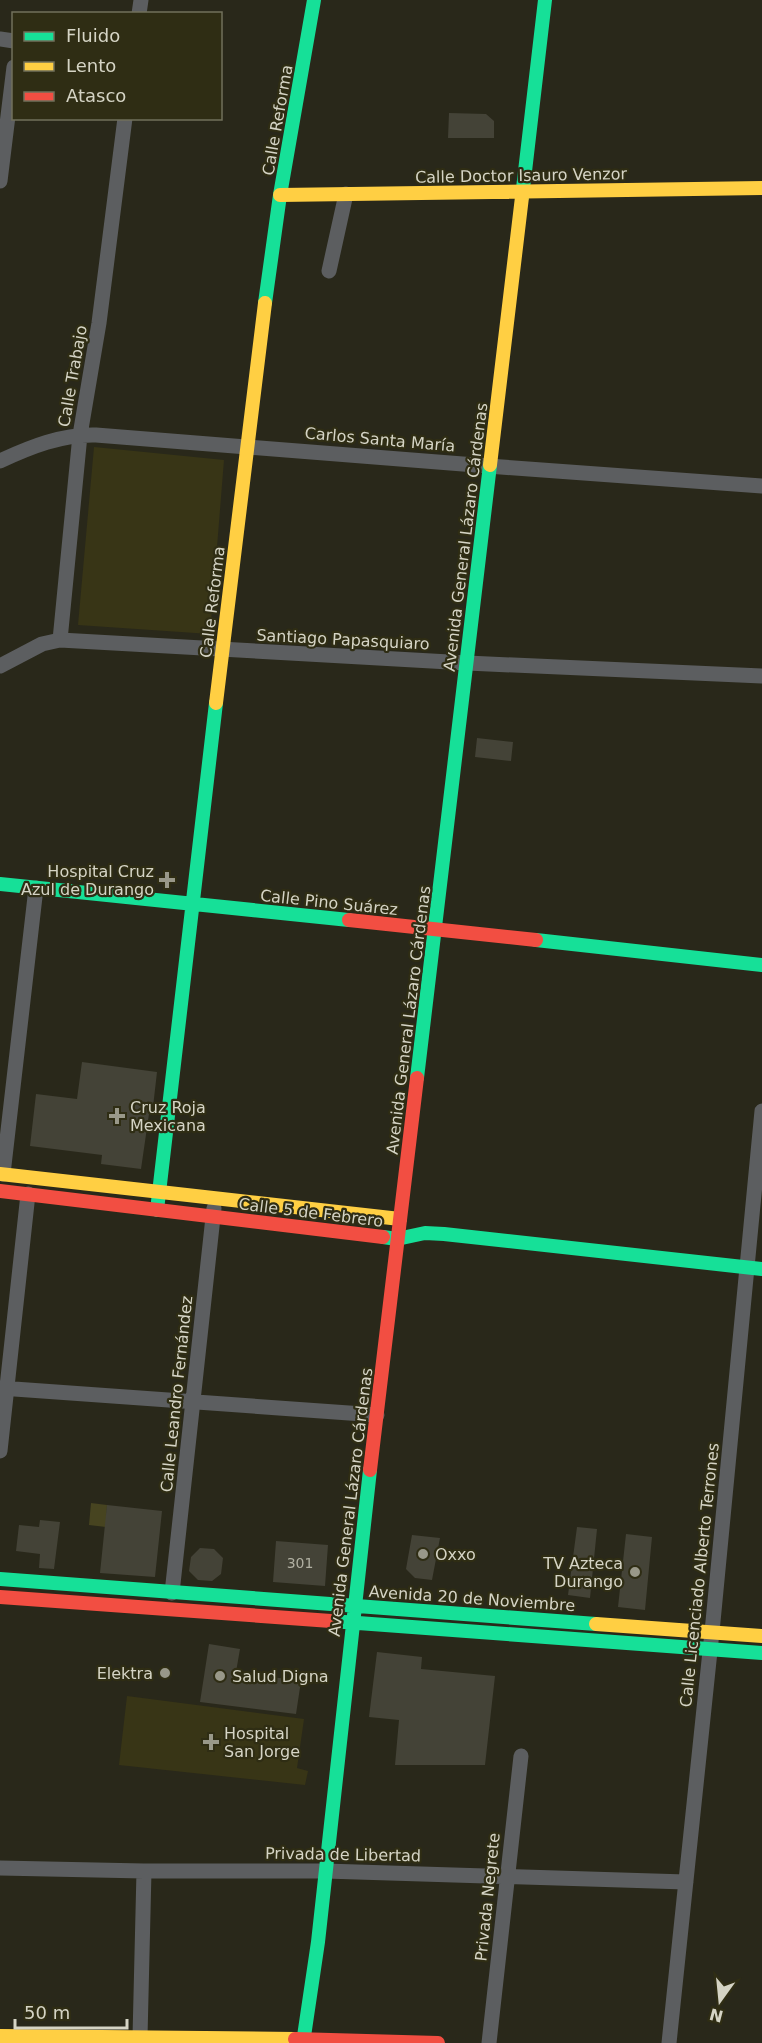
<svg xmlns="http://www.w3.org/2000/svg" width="762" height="2043" font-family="'DejaVu Sans',sans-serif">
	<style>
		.built { fill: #383516 }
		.green { fill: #474420 }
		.building { fill: #444337 }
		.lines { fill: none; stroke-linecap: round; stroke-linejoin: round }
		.street { stroke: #5c5e60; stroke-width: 15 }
		.fast { stroke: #16e098; stroke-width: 14 }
		.slow { stroke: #ffcf43; stroke-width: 14 }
		.jam { stroke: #f24e42; stroke-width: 14 }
		.poi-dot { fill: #999889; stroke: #2f2d14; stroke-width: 2 }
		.labels { text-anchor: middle; stroke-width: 4.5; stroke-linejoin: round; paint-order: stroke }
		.number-label { font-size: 14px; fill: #b1b0a2 }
		.street-label { font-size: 16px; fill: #d5d4c5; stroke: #2f2d14 }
		.poi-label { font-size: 16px; fill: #d5d4c5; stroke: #2f2d14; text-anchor: start }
	</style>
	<rect width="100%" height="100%" fill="#29281a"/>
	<!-- built -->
	<path class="built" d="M94,447L224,460L210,634L78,625Z
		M127,1696L304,1719L297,1768L308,1771L305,1785L119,1765Z"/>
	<!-- green -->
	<path class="green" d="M91,1503L107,1505L106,1527L89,1525Z"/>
	<!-- building -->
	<path class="building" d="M449,113L486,114L494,121V138H448Z
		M477,738L513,742L511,761L475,757Z
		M82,1062L157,1072L153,1107H150L141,1169L101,1164L102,1155L30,1146L36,1094L77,1099Z
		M107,1505L162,1511L155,1577L100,1573Z
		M40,1520L60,1522L54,1569L39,1568L40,1554L16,1551L19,1525L39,1527Z
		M577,1527L597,1529L590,1598L568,1595Z
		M626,1534L652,1537L645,1610L618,1607Z
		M412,1535L440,1538L432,1580L415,1578L406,1569Z
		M276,1541L328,1545L325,1586L273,1582Z
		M200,1548L214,1549L223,1558L221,1574L212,1581L198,1580L189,1571L191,1557Z
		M209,1644L240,1649L236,1672L301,1681L296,1714L200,1702Z
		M377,1652L422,1657L421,1669L495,1676L485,1765H395L399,1720L369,1717Z"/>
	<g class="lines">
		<!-- street -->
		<path class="street" d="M139,14L141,0
			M0,39L14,41
			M0,181L14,67
			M329,271L346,194
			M0,461C30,447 62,434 96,435L488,466L762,486
			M60,640L80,435L99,323L125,118
			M0,666L42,644L60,640L467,663L762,676
			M3,1174L36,888
			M0,1388L377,1415
			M0,1451L28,1194
			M172,1593L214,1208
			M0,1868L144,1871H325L686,1882
			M140,2037L144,1871
			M489,2043L521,1756
			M669,2043L712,1632L762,1111"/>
		<!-- fast -->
		<path class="fast" d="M522,197L545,0
			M265,303L280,195L314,0
			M0,884L349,920
			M536,940L762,965
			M417,1078L490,465
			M157,1210L216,703
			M383,1237L397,1239L425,1233L444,1234L762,1269
			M0,1579L596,1624
			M331,1621L762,1653
			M303,2043L318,1942L370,1470"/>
		<!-- slow -->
		<path class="slow" d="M280,195L762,188
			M490,465L522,197
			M216,703L265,303
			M0,1174L400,1219
			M596,1624L762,1636
			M0,2036L295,2039"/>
		<!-- jam -->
		<path class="jam" d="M349,920L536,940
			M0,1191L383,1237
			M370,1470L417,1078
			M0,1597L331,1621
			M295,2039L438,2043"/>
	</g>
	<!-- markers -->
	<g class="poi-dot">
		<path d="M164 871h6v6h6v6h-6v6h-6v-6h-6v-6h6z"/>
		<path d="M114 1107h6v6h6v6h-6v6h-6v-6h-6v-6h6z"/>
		<circle cx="423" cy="1554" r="6"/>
		<circle cx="635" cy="1572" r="6"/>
		<circle cx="165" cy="1673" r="6"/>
		<circle cx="220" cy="1676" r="6"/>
		<path d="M208 1733h6v6h6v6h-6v6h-6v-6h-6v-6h6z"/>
	</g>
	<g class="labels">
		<!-- number labels -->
		<g class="number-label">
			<text x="300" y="1568">301</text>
		</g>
		<!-- street labels -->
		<g class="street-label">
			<text transform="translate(277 120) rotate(-80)" y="6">Calle Reforma</text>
			<text transform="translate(521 175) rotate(-1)" y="6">Calle Doctor Isauro Venzor</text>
			<text transform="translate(72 376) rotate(-80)" y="6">Calle Trabajo</text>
			<text transform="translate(380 439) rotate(5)" y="6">Carlos Santa María</text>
			<text transform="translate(465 537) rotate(-83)" y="6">Avenida General Lázaro Cárdenas</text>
			<text transform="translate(212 602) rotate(-83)" y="6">Calle Reforma</text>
			<text transform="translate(343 639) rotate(3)" y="6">Santiago Papasquiaro</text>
			<text transform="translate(329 902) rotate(6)" y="6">Calle Pino Suárez</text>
			<text transform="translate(408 1020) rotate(-83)" y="6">Avenida General Lázaro Cárdenas</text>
			<text transform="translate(311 1212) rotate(7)" y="6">Calle 5 de Febrero</text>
			<text transform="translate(176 1394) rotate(-84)" y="6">Calle Leandro Fernández</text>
			<text transform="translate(350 1502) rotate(-83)" y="6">Avenida General Lázaro Cárdenas</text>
			<text transform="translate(699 1575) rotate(-84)" y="6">Calle Licenciado Alberto Terrones</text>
			<text transform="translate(472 1598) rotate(4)" y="6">Avenida 20 de Noviembre</text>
			<text transform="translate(343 1854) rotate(1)" y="6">Privada de Libertad</text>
			<text transform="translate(487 1897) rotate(-84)" y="6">Privada Negrete</text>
		</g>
		<!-- poi labels -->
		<g class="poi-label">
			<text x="154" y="877" text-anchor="end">Hospital Cruz<tspan x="154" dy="18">Azul de Durango</tspan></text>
			<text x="130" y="1113">Cruz Roja<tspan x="130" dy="18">Mexicana</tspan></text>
			<text x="435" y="1560">Oxxo</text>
			<text x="623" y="1569" text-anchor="end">TV Azteca<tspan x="623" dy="18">Durango</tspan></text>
			<text x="153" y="1679" text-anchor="end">Elektra</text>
			<text x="232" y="1682">Salud Digna</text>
			<text x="224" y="1739">Hospital<tspan x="224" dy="18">San Jorge</tspan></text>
		</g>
	</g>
	<!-- legend -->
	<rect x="12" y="12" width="210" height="108" fill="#2f2d14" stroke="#71705b" stroke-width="1.5"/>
	<rect x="24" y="32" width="30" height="9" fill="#16e098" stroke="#71705b" stroke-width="1.5"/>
	<text x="66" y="42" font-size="18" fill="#d5d4c5">Fluido</text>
	<rect x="24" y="62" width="30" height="9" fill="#ffcf43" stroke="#71705b" stroke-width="1.5"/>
	<text x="66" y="72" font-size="18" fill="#d5d4c5">Lento</text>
	<rect x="24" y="92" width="30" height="9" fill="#f24e42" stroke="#71705b" stroke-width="1.5"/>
	<text x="66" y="102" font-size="18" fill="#d5d4c5">Atasco</text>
	<!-- north arrow -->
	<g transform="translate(720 2001) rotate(195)" stroke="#2f2d14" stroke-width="4.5" paint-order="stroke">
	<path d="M0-4.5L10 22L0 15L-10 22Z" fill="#d5d4c5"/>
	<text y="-9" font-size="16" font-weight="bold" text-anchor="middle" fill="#d5d4c5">N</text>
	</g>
	<!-- scale -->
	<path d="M15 2019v9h112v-9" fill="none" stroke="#d5d4c5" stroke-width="3"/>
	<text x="24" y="2019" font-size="18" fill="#d5d4c5" stroke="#2f2d14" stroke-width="4.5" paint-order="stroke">50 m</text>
</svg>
